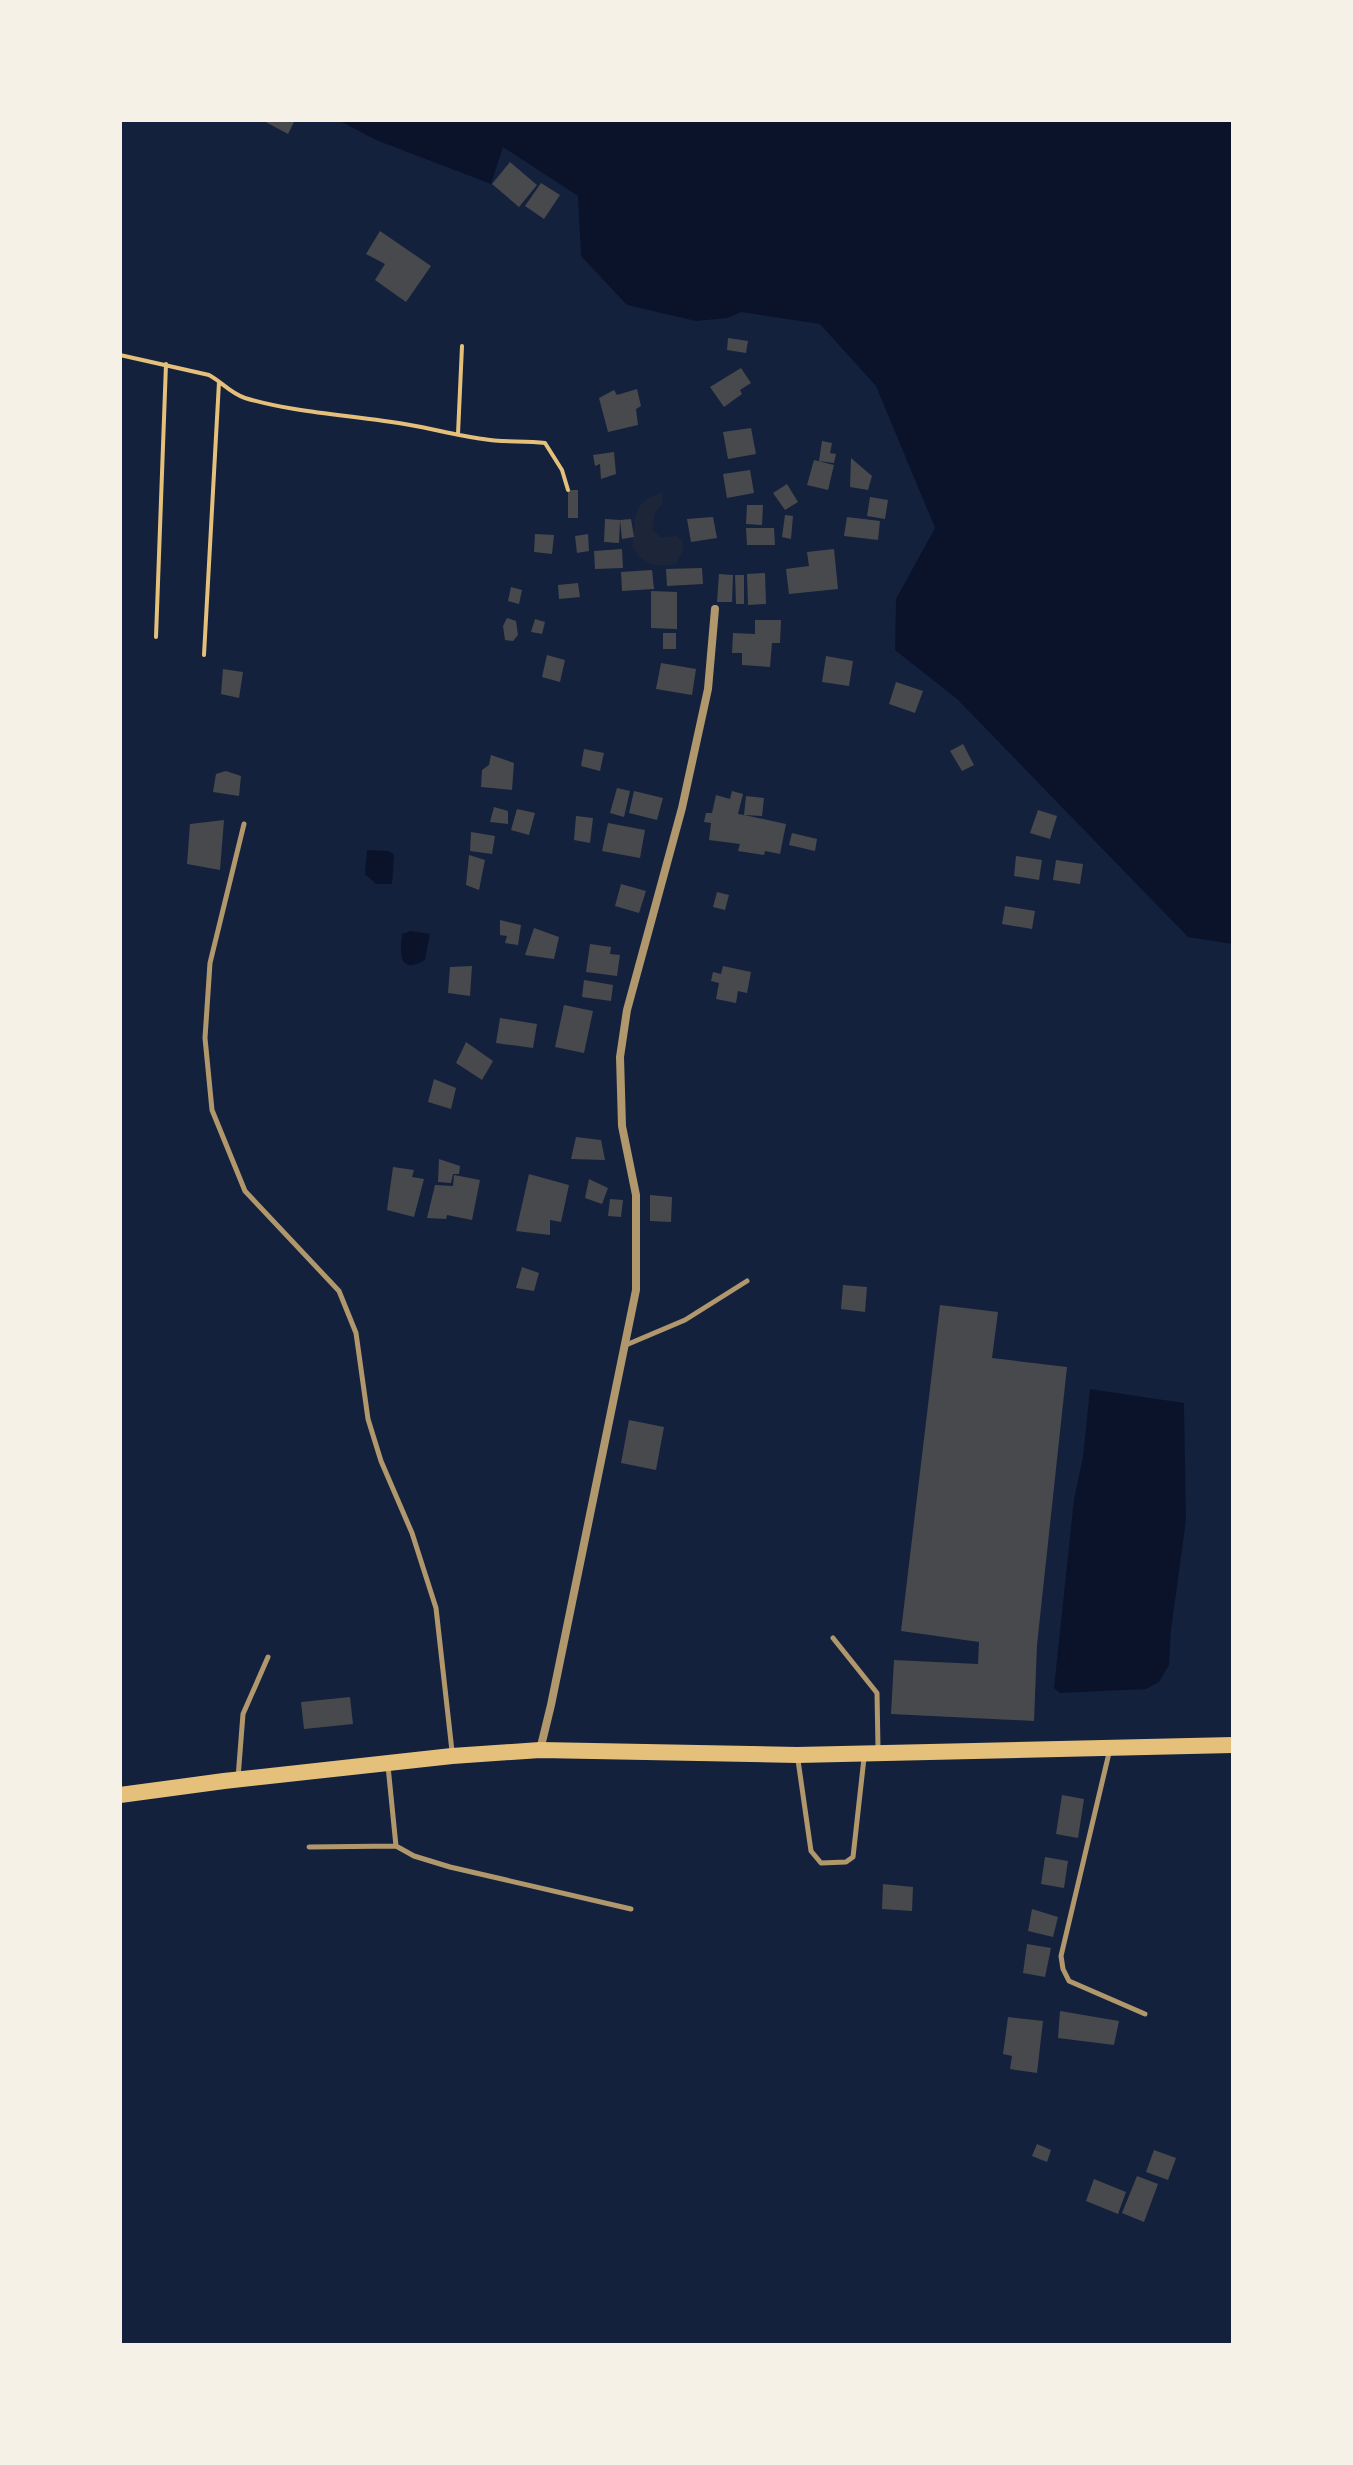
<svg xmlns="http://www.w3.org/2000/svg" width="1353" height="2465" font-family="'Space Grotesk',sans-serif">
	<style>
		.green { fill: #1d2539 }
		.water { fill: #0b132b }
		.building { fill: #48494c }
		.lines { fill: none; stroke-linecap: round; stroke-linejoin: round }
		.path { stroke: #e5c07b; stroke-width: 4 }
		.service { stroke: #b1986c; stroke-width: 5 }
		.minor { stroke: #b1986c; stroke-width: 8 }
		.primary { stroke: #e5c07b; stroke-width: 16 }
	</style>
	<rect width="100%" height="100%" fill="#14213d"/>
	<!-- green -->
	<path class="green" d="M663,492L662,504L655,513L652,530L661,537L677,536L683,542V551L676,564C654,568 644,564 632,547C637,518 628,504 663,492Z"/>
	<!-- water -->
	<path class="water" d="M338,120H1233V944L1188,937L957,699L895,650L896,599L935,528L876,386L820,324L741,312L727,318L696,321L627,305L581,256L578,196L503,147L491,184L376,140Z
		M367,850L389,851L394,855L392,884H376L365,874Z
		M410,931L430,934L425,960C398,976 400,952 402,934Z
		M1090,1389L1184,1403L1186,1520L1171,1630L1169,1665L1159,1682L1146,1689L1060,1693L1054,1688L1074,1499L1083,1457Z"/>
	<!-- building -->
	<path class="building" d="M262,120H295L288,134Z
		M510,162L537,185L519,207L492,184Z
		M541,183L560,195L544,219L525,206Z
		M380,231L431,266L406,302L375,280L385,264L366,254Z
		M728,338L748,341L746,353L727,350Z
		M741,368L751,383L740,390L742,394L724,407L710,387Z
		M637,389L641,406L636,409L638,425L608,432L599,398L614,390L617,395Z
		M751,428L756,454L728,459L723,432Z
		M822,441L832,443L830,453L836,454L834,463L819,461Z
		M614,452L616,474L601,479L600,464L595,466L593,455Z
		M851,458L872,476L868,490L850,487Z
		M814,460L834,465L828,490L807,485Z
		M750,470L754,493L727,498L723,474Z
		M787,484L798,502L785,510L773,493Z
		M568,490H578V518H568Z
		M870,497L888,500L885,519L867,516Z
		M747,505H763L762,525L746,524Z
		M785,515L793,516L791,539L782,537Z
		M713,517L717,538L691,542L687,519Z
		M847,517L880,521L878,540L844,536Z
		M605,519L620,520L619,543L604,542Z
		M631,519L634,537L622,539L620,520Z
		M746,528H774L775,545H747Z
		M535,534L554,535L552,554L534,552Z
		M588,534L589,551L577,553L575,536Z
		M622,549L623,568L595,569L594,551Z
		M834,549L838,589L789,594L786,569L809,566L807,552Z
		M702,568L703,584L667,586L666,569Z
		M652,570L654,589L622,591L621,572Z
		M765,573L766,604L748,605L747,574Z
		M719,574L733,575L732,602H717Z
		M735,575H744V604H736Z
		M578,583L580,597L559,599L558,585Z
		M511,587L522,590L519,604L508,601Z
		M651,591L677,592V629L651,628Z
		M507,618L516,621L518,635L513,641L505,640L503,626Z
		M535,619L545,622L542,634L531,632Z
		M755,620H781L780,643H772L770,667L742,665V653H732L733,633L755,634Z
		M663,633H676V649H663Z
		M547,655L565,660L560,682L542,677Z
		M826,656L853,661L849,686L822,682Z
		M661,663L696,669L692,695L656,689Z
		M223,669L243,672L239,698L221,694Z
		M896,682L923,691L915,713L889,704Z
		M963,744L974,765L962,771L950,751Z
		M584,749L604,753L600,771L581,766Z
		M491,755L514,763L512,790L481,787L482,770L489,765Z
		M226,771L241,776L239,796L213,792L216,774Z
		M617,788L630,791L624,817L610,813Z
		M634,791L663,798L657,820L629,813Z
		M732,791L743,794L738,814L744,815L746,796L764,798L762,816L744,815L786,824L780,854L765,851L764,855L738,851L740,844L709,840L711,823L704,822L706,813H712L716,795L730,799Z
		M494,807L508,811V824L490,822Z
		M517,809L535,813L529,835L511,830Z
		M1038,810L1057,816L1050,839L1030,833Z
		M576,816L593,818L590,843L574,840Z
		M224,820L220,870L187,864L190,824Z
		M608,823L645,830L640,858L602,851Z
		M471,832L495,836L492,854L470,851Z
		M792,833L817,839L815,851L789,845Z
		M469,855L485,860L479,890L466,885Z
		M1016,856L1042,860L1039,880L1014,876Z
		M1056,860L1083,864L1080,884L1053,880Z
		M621,884L646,891L639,913L615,906Z
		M717,892L729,895L725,910L713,907Z
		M1005,906L1035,911L1032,929L1002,924Z
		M500,920L521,925L518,945L505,943L507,936L500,935Z
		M534,928L559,937L554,959L525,955Z
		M590,944L611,947L610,954L620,955L617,976L586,972Z
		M472,966L470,996L448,993L450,967Z
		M723,966L751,972L747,993L738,991L736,1003L716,999L719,983L711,981L713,972L721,974Z
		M584,980L613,985L611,1001L582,997Z
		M564,1005L593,1011L584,1053L555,1047Z
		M500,1018L537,1024L533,1048L496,1043Z
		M466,1042L493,1061L482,1080L456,1063Z
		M434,1079L456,1088L451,1109L428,1102Z
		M576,1137L601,1140L605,1160L571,1159Z
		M439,1159L460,1166L459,1174H453L451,1183L438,1182Z
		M393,1167L414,1170L412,1177L424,1179L414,1217L387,1210Z
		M529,1174L569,1185L561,1222L550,1220V1235L516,1231Z
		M454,1175L480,1180L472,1220L447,1215L446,1219L427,1218L435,1185L453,1186Z
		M589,1179L608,1188L602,1204L585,1198Z
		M650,1195L672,1197L671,1222L650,1221Z
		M610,1199L623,1200L621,1217L608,1216Z
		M522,1267L539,1273L534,1291L516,1288Z
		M843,1285L867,1287L865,1312L841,1309Z
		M940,1305L998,1312L992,1358L1067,1367L1037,1645L1034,1721L891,1714L894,1660L978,1664L979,1642L901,1631Z
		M629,1420L664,1427L656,1470L621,1463Z
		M350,1697L353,1724L304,1729L301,1702Z
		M1062,1795L1084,1799L1078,1838L1056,1834Z
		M1045,1857L1068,1861L1064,1888L1041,1884Z
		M883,1884L913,1887L912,1911L882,1909Z
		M1032,1909L1058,1917L1053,1937L1028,1931Z
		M1027,1944L1051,1948L1045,1977L1023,1973Z
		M1060,2011L1119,2021L1114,2045L1058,2038Z
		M1008,2017L1043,2021L1037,2073L1010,2069L1012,2056L1003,2054Z
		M1037,2144L1051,2150L1047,2162L1032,2156Z
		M1154,2150L1176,2158L1168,2180L1146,2172Z
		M1137,2176L1158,2184L1144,2222L1122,2213Z
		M1094,2179L1126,2192L1118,2214L1086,2201Z"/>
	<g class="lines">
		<!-- path -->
		<path class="path" d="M120,355L209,375C222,382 230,393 245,398C299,414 355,415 410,425C434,429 458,436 483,439C503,443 524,440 545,443L562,470L568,490
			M458,434L462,346
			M156,637L166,364
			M204,655L219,382"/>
		<!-- service -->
		<path class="service" d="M244,824L210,963L205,1038L212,1110L245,1191L339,1291L356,1333L368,1419L381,1461L412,1533L436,1608L452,1751
			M626,1345L685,1320L747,1281
			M833,1638L877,1693L878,1748
			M1109,1753L1061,1956L1063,1969L1069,1981L1145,2014
			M798,1760L811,1851L821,1863L846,1862L853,1857L864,1758
			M388,1766L396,1846L414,1856L450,1867L631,1909
			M238,1778L243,1714L268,1657
			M309,1847L396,1846"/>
		<!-- minor -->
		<path class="minor" d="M540,1750L551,1705L636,1290V1195L622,1126L620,1057L627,1010L682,808L708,689L715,609"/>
		<!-- primary -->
		<path class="primary" d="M120,1795L224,1781L452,1756L540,1750L797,1755L1233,1745"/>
	</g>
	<!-- border -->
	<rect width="1353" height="2465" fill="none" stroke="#f6f1e7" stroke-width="244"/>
</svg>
